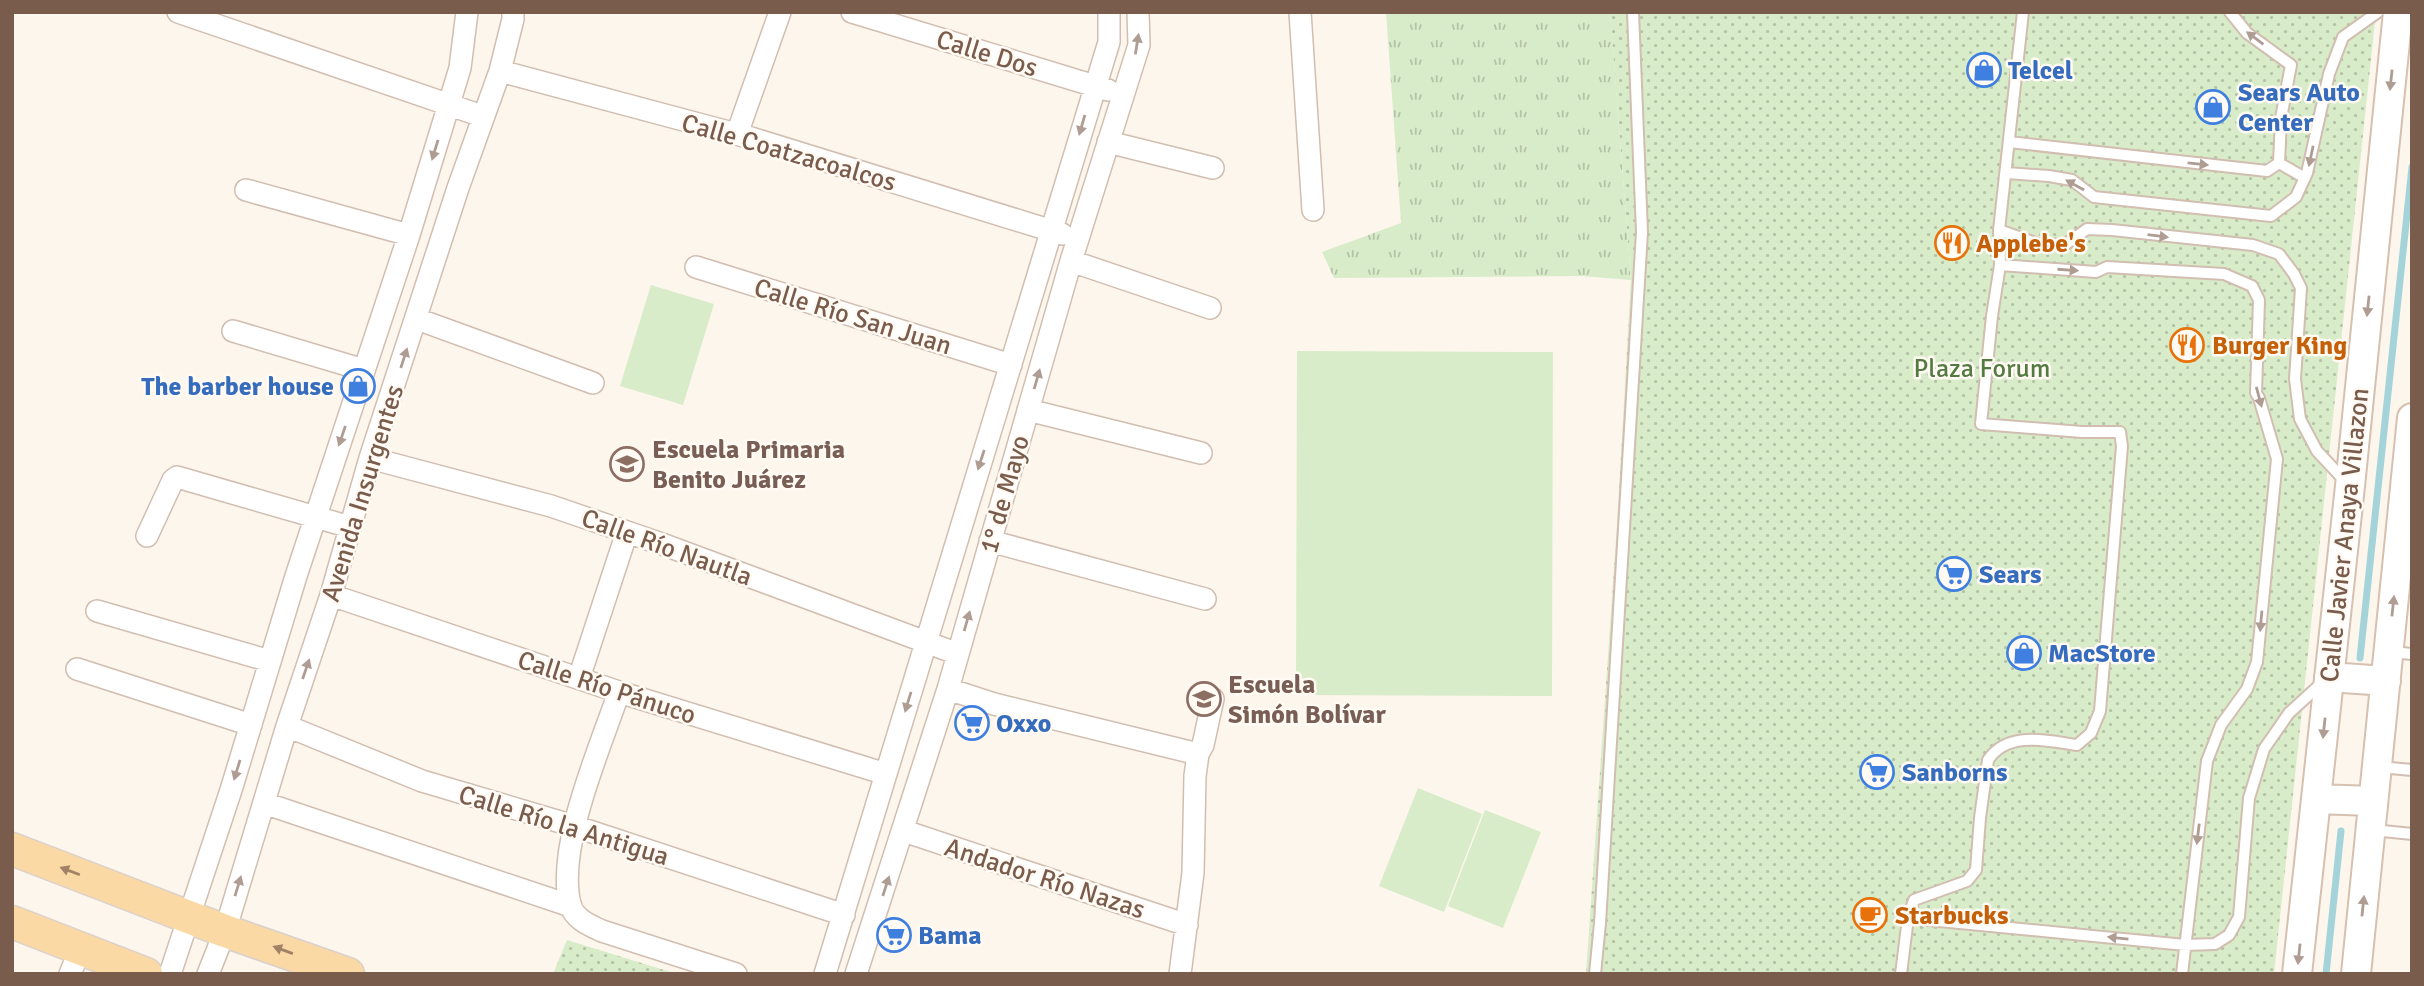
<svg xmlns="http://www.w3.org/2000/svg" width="2424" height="986" font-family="Signika,sans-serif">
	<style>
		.grass { fill: url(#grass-tufts) }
		.park { fill: url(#park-dots) }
		.garden { fill: #d8ecc9 }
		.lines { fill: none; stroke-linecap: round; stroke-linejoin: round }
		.stream { stroke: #a5d3da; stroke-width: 7 }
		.lane-casing { stroke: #d1beb0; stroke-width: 14 }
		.street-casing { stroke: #d1beb0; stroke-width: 24 }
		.secondary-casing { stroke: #d6c0b0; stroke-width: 32 }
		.primary-casing { stroke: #dad1cd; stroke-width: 35 }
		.lane { stroke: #fff; stroke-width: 10 }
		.street { stroke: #fff; stroke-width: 21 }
		.secondary { stroke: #fff; stroke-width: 28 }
		.primary { stroke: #fbd9a5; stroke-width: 32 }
		.oneway { fill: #af9d94 }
		.oneway2 { fill: #a18267 }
		.labels { text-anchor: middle; stroke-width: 5; stroke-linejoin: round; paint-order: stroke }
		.street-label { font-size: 26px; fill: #7a5c4d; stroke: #fffaf3 }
		.shop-label { font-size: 26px; font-weight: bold; fill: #366cbe; stroke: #fffaf3; text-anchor: start }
		.food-label { font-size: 26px; font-weight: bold; fill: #c56008; stroke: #fffaf3; text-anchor: start }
		.park-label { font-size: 26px; fill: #537a41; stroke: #fffaf3 }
		.education-label { font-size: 26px; font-weight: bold; fill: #785e54; stroke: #fffaf3; text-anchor: start }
	</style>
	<defs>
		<pattern id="grass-tufts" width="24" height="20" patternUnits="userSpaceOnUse" patternTransform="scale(1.75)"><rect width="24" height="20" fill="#d8ecc9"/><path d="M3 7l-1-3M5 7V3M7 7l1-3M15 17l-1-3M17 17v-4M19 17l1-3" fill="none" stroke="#b4c2a5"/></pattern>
		<pattern id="park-dots" width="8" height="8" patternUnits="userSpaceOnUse" patternTransform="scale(1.75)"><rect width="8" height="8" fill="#d8ecc9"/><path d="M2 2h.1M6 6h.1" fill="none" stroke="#b4c2a5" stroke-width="1.8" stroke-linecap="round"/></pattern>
	</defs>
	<rect width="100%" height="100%" fill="#fdf6ec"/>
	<!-- grass -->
	<path class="grass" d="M1386,12H1610L1631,280L1581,276L1334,278L1322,252L1401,223Z"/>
	<!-- park -->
	<path class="park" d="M1610,12H2376L2274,974H1586L1617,525L1631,280Z
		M567,940L677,974H553Z"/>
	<!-- garden -->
	<path class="garden" d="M651,285L714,304L683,405L620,386Z
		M1297,351L1553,352L1552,696L1296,695Z
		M1418,788L1482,814L1444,912L1379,886Z
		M1485,810L1541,832L1503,928L1448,906Z"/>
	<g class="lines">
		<!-- stream -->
		<path class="stream" d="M2360,658L2412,167
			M2326,974L2341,831"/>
		<!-- lane casing -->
		<g class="lane-casing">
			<path id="lane" d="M2009,142L2267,171L2279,163L2281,118L2291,65L2247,33L2230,12
				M2279,163L2305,178
				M2007,173L2049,176L2072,180L2094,197L2271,216L2296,197L2307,173L2329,74L2343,37L2378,12
				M1999,230L2041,245L2066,244L2087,229L2112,230L2253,245L2279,254L2294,274L2301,288L2295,379L2300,419L2317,451L2346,482
				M2000,265L2096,272L2107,267L2224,274L2252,286L2259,300L2256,393L2259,398L2277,459L2257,662L2247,689L2221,725L2207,761L2182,974
				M2391,652L2412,654
				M2379,767L2412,770
				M2373,830L2412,834
				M1908,918L2185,945L2215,944L2229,935L2239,917L2249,798L2264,749L2289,713L2323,682
				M1595,974L1600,923L1642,232L1633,12
				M1901,974L1908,918L1914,900L1967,881L1976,870L1980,818L1988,760C2008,730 2048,741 2077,745L2091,733L2100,711L2122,446L2120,432H2082L1981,424L1992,316L2000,265L1999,230L2023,12"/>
		</g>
		<!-- street casing -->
		<g class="street-casing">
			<path id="street" d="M178,12L482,116
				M852,12L1108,90
				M1300,12L1313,210
				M500,71L751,138L1062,234
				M737,134L780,12
				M1108,142L1213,168
				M246,190L409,235
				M1071,261L1210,308
				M696,267L1011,365
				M417,319L593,383
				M233,331L364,370
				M1028,410L1201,453
				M370,458L551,506L662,544L958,654
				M147,536L173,480L177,477L350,527
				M990,541L1205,599
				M331,595L619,692L886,774
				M97,611L270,661
				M77,669L251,725
				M579,678L627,532
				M948,689L994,704L1198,754L1203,745L1213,699
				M619,692C600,748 556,847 570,904C574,919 589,925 602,931L736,974
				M287,726L422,781L574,826L844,915
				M264,803L571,906
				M904,831L1187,925
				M70,974L81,947
				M170,974L231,790L296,576L409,235L460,68L467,12
				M208,974L225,931L287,726L331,595L370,458L458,188L500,71L513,19V12
				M825,974L1109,42V12
				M856,974L948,689L1071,261L1139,45L1138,12
				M1180,974L1193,873L1195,776L1198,754"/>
		</g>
		<!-- secondary casing -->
		<g class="secondary-casing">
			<path id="secondary" d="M2329,677L2386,681
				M2316,799L2373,801
				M2297,974L2350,486L2398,12
				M2356,974L2412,418"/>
		</g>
		<!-- primary casing -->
		<g class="primary-casing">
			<path id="primary" d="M12,849L225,931L348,974
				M12,922L146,974"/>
		</g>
		<!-- lane -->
		<use href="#lane" class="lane"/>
		<!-- street -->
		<use href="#street" class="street"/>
		<!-- secondary -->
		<use href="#secondary" class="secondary"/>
		<!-- primary -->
		<use href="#primary" class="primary"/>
	</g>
	<!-- one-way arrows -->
	<defs><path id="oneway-solid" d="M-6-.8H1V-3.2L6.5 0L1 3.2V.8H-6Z" transform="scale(1.75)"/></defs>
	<g class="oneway">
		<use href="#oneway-solid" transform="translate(2255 38) rotate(-143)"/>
		<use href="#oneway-solid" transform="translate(1137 44) rotate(-81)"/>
		<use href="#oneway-solid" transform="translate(2391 80) rotate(96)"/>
		<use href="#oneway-solid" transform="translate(1082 125) rotate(106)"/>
		<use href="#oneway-solid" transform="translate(435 150) rotate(107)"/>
		<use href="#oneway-solid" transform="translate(2311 156) rotate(102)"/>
		<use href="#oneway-solid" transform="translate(2198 164) rotate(6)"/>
		<use href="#oneway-solid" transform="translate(2075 185) rotate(-151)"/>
		<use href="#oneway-solid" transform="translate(2158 236) rotate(7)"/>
		<use href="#oneway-solid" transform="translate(2068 270) rotate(4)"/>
		<use href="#oneway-solid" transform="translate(2368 306) rotate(96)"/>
		<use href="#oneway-solid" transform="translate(404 358) rotate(-72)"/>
		<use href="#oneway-solid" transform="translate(1037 379) rotate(-74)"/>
		<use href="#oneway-solid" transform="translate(2259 397) rotate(75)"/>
		<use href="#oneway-solid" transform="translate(342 436) rotate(109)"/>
		<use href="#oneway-solid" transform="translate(981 460) rotate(108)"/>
		<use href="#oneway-solid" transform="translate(2393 606) rotate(-84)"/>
		<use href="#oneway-solid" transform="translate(967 621) rotate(-74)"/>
		<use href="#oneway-solid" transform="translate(2261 621) rotate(95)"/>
		<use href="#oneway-solid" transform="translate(306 669) rotate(-71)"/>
		<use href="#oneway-solid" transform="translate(908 702) rotate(107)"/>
		<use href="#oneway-solid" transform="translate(2324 728) rotate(96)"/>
		<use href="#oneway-solid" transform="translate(237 770) rotate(107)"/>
		<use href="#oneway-solid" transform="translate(2198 834) rotate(97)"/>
		<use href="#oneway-solid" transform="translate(238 886) rotate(-73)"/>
		<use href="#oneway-solid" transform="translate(886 886) rotate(-72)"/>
		<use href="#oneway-solid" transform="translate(2363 906) rotate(-84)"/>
		<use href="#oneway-solid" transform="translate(2118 938) rotate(-174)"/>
		<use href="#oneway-solid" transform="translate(2299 954) rotate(96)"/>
	</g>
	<g class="oneway2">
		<use href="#oneway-solid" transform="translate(70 871) rotate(-159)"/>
		<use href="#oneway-solid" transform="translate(283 950) rotate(-160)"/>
	</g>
	<!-- icons -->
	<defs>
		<g id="shop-ring" transform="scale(1.75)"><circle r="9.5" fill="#fffaf3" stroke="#3f7fe0" stroke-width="1.5"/><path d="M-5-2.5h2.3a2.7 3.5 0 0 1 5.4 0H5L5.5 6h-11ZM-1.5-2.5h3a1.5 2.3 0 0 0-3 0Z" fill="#3f7fe0"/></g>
		<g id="restaurant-ring" transform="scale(1.75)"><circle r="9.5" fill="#fffaf3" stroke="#e8710a" stroke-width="1.5"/><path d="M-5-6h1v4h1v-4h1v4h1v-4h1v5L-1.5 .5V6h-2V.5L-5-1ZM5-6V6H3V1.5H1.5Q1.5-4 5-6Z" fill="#e8710a"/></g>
		<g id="school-ring" transform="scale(1.75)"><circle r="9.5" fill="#fffaf3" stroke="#8d6e63" stroke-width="1.5"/><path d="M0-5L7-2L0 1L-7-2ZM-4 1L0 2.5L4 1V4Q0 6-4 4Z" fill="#8d6e63"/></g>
		<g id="supermarket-ring" transform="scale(1.75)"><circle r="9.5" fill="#fffaf3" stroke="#3f7fe0" stroke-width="1.5"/><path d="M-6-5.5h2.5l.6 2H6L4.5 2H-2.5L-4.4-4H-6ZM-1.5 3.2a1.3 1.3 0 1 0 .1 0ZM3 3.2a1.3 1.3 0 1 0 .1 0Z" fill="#3f7fe0"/></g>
		<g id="cafe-ring" transform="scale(1.75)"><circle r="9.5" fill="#fffaf3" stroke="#e8710a" stroke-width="1.5"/><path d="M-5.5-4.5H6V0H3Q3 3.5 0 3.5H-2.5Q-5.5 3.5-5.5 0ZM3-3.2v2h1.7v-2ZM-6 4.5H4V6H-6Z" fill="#e8710a"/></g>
	</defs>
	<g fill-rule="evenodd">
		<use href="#shop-ring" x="1984" y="70"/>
		<use href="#shop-ring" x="2213" y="107"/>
		<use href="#restaurant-ring" x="1952" y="243"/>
		<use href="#restaurant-ring" x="2187" y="345"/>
		<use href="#shop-ring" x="358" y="386"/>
		<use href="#school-ring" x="627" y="464"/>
		<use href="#supermarket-ring" x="1954" y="574"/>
		<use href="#shop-ring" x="2024" y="653"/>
		<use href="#school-ring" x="1204" y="699"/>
		<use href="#supermarket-ring" x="972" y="723"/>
		<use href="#supermarket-ring" x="1877" y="772"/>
		<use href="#cafe-ring" x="1870" y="915"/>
		<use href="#supermarket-ring" x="894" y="935"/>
	</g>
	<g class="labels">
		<!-- street labels -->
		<g class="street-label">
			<text transform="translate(987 53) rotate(17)" y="9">Calle Dos</text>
			<text transform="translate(789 152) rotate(16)" y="9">Calle Coatzacoalcos</text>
			<text transform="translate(853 316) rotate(17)" y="9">Calle Río San Juan</text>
			<text transform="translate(362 493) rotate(-73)" y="9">Avenida Insurgentes</text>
			<text transform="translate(1004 494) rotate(-74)" y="9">1° de Mayo</text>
			<text transform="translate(2344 535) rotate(-84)" y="9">Calle Javier Anaya Villazon</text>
			<text transform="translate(667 547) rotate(20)" y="9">Calle Río Nautla</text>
			<text transform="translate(607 687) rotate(18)" y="9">Calle Río Pánuco</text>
			<text transform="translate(564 825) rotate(17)" y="9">Calle Río la Antigua</text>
			<text transform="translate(1045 878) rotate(18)" y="9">Andador Río Nazas</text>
		</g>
		<!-- shop labels -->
		<g class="shop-label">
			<text x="2008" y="79">Telcel</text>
			<text x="2238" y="101">Sears Auto<tspan x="2238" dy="30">Center</tspan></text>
			<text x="334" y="395" text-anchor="end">The barber house</text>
			<text x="1979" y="583">Sears</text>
			<text x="2048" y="662">MacStore</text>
			<text x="996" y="732">Oxxo</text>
			<text x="1902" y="781">Sanborns</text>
			<text x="918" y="944">Bama</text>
		</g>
		<!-- food labels -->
		<g class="food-label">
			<text x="1976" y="252">Applebe's</text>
			<text x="2212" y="354">Burger King</text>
			<text x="1895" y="924">Starbucks</text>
		</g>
		<!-- park labels -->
		<g class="park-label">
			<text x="1982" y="377">Plaza Forum</text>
		</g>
		<!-- education labels -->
		<g class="education-label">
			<text x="652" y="458">Escuela Primaria<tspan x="652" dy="30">Benito Juárez</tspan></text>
			<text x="1228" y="693">Escuela<tspan x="1228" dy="30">Simón Bolívar</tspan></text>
		</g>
	</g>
	<!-- border -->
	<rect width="2424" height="986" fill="none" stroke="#7a5c4d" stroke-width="28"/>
</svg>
